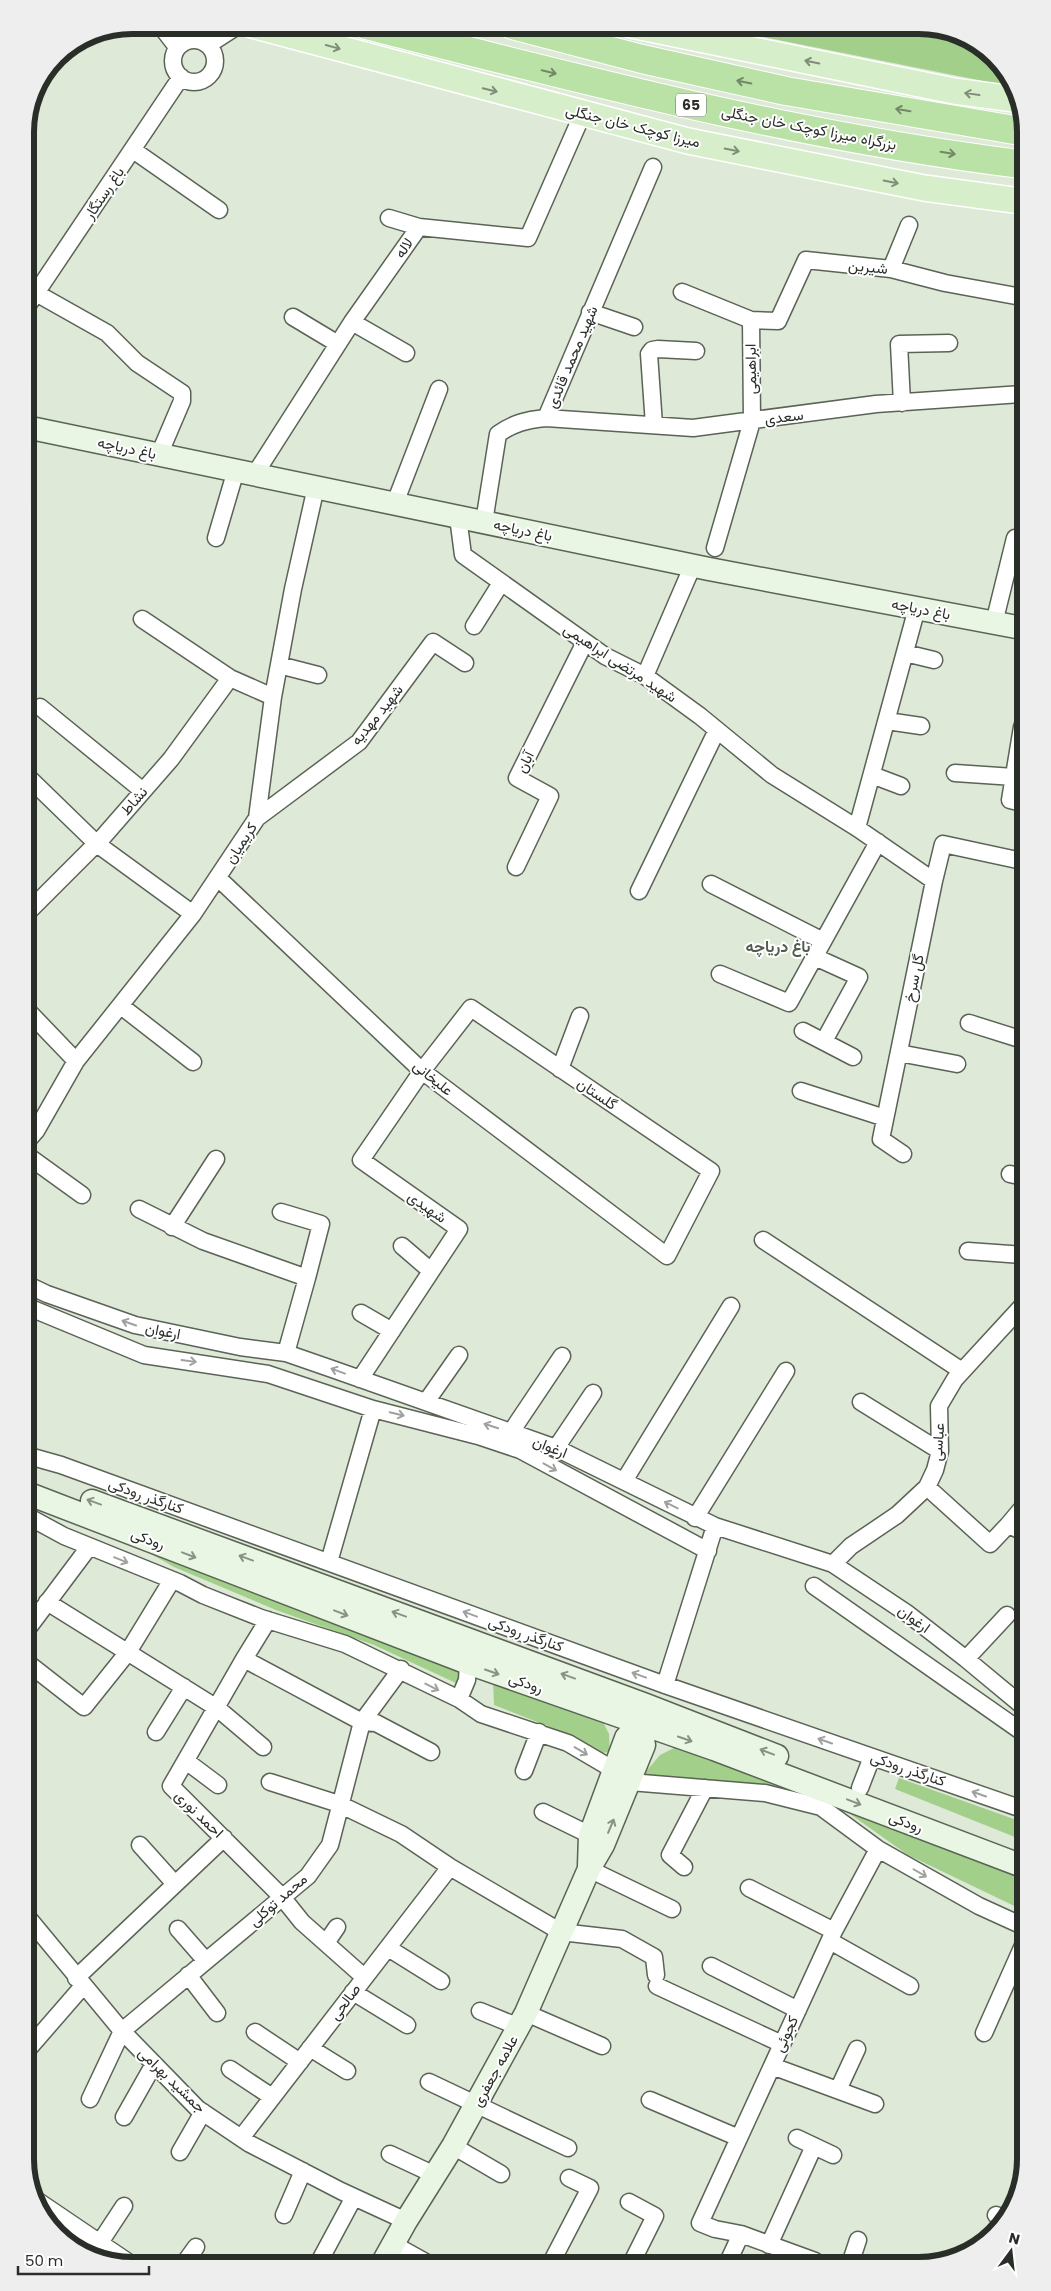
<svg xmlns="http://www.w3.org/2000/svg" width="1051" height="2291" font-family="Poppins,Vazirmatn,sans-serif">
	<style>
		.green { fill: #a2d08a }
		.lines { fill: none; stroke-linecap: round; stroke-linejoin: round }
		.street-casing { stroke: #5a6355; stroke-width: 19 }
		.secondary-casing { stroke: #5a6355; stroke-width: 25 }
		.primary-casing { stroke: #fff; stroke-width: 28 }
		.highway-casing { stroke: #fff; stroke-width: 30 }
		.street { stroke: #fff; stroke-width: 16 }
		.secondary { stroke: #eaf6e4; stroke-width: 22 }
		.primary { stroke: #d6eeca; stroke-width: 25 }
		.highway { stroke: #bae2a6; stroke-width: 28 }
		.oneway { stroke: #808e79 }
		.oneway2 { stroke: #728867 }
		.oneway3 { stroke: #9fa19e }
		.oneway4 { stroke: #8a9286 }
		.labels { text-anchor: middle; stroke-width: 4; stroke-linejoin: round; paint-order: stroke }
		.shield { fill: #fff; stroke: #6a6d68; stroke-width: 1 }
		.shield-label { font-size: 14px; font-weight: bold; fill: #2a2e28 }
		.street-label { font-size: 15px; fill: #2a2e28; stroke: #fff }
		.neighbourhood-label { font-size: 16px; font-weight: bold; fill: #525b4d; stroke: #fff }
		.rim { fill: none; stroke: #2a2e28; stroke-width: 6 }
	</style>
	<rect width="100%" height="100%" fill="#dee9d8"/>
	<!-- green -->
	<path class="green" d="M704,25H926L984,47L1013,87Z
		M121,1537L462,1666L458,1684L374,1645L276,1610L174,1567Z
		M493,1680L601,1718L609,1734L610,1752L601,1753L545,1725L494,1705Z
		M674,1748L694,1750L815,1793L643,1775L660,1755Z
		M899,1778L1025,1823V1841L895,1789Z
		M826,1797L1025,1876V1911L908,1855Z"/>
	<g class="lines">
		<!-- street casing -->
		<g class="street-casing">
			<path id="street" d="M160,25L177,47
				M173 61a21 21 0 1 1 42 0a21 21 0 1 1-42 0Z
				M208,45L239,25
				M133,150L219,210
				M389,218L419,227L528,238L583,113
				M891,269L909,225
				M26,290L36,293L107,333L137,363L182,393V401L159,455
				M682,292L751,320L752,421L715,548
				M26,308L181,77
				M590,312L634,327
				M293,317L338,344
				M751,320L778,321L806,260L891,269L945,283L1021,297
				M352,322L406,353
				M902,403L899,344L949,343
				M546,418L693,428L876,404L1021,394
				M654,425L649,354L652,350L658,349L696,351
				M255,474L352,322L419,227
				M395,503L439,389
				M458,517L463,555L605,656L645,676L700,716L772,775L857,828L934,881L881,1139L903,1154
				M484,522L498,434C514,423 526,420 546,418L653,167
				M216,538L236,470
				M142,619L230,678L273,697
				M994,623L1015,538
				M474,626L501,583
				M905,653L934,660
				M279,665L318,675
				M645,676L693,565
				M40,707L143,791
				M887,721L921,726
				M1022,727L1010,800L1022,803
				M955,773L1014,777
				M872,775L901,786
				M27,776L97,844L193,914
				M257,818L359,742L433,642L465,663
				M857,828L917,608
				M516,867L550,796L517,778L585,642
				M218,878L422,1071L667,1256L711,1171L471,1008L422,1071L361,1160L459,1229L360,1379
				M934,881L943,844L1022,861
				M711,884L823,941
				M639,891L717,730
				M27,913L103,837L171,759L230,678
				M815,957L859,977L824,1041
				M720,974L789,1003L878,842
				M121,1006L193,1062
				M28,1011L76,1061
				M969,1023L1023,1040
				M803,1031L853,1057
				M899,1053L957,1064
				M560,1069L580,1016
				M801,1091L885,1118
				M28,1140L36,1131L76,1061L193,914L257,818L273,697L293,589L316,487
				M28,1156L82,1195
				M1010,1174L1023,1177
				M139,1209L203,1241L307,1278L286,1353
				M281,1212L321,1224L307,1278
				M172,1227L216,1159
				M763,1240L962,1371
				M402,1246L431,1271
				M968,1251L1023,1255
				M28,1285L47,1294L135,1325L240,1347L286,1353L335,1370L556,1448L715,1526L833,1564L908,1614L966,1659L1025,1708
				M28,1307L144,1355L268,1374L373,1409L478,1436L520,1450L708,1551
				M361,1313L392,1331
				M426,1402L459,1355
				M861,1402L940,1451
				M511,1432L562,1356
				M556,1448L593,1393
				M29,1456L61,1465L665,1685L1025,1810
				M624,1481L731,1306
				M927,1487L990,1544L1008,1525L1024,1532
				M29,1517L64,1536L180,1583L203,1595L261,1618L345,1644L459,1699L481,1714L568,1743L614,1770
				M695,1518L786,1371
				M1008,1525L1024,1506
				M329,1562L373,1409
				M833,1564L851,1546L897,1515L927,1487L935,1470L940,1451L939,1406L955,1379L1024,1304
				M814,1586L1025,1734
				M47,1602L217,1708L263,1747
				M268,1620L244,1659L171,1786L282,1897L302,1922L364,1977
				M29,1627L89,1547
				M244,1659L362,1722L376,1723L431,1752
				M966,1659L1007,1615
				M29,1664L84,1707L128,1652L172,1580
				M665,1685L715,1526
				M459,1699L467,1680L468,1663
				M156,1732L184,1687
				M186,1761L218,1785
				M524,1771L539,1732
				M270,1782L339,1804L401,1834L450,1867L561,1932L622,1939L654,1957L656,1975
				M630,1782L765,1793L821,1807L878,1849L979,1906L1025,1927
				M860,1788L872,1757
				M543,1812L590,1835
				M140,1845L175,1884
				M684,1867L670,1855L705,1788
				M589,1869L672,1909
				M749,1888L834,1931
				M30,1920L122,2031L198,2109L250,2144L341,2191L406,2221
				M178,1929L206,1961
				M830,1941L910,1986
				M326,1943L337,1927
				M388,1948L441,1981
				M711,1966L798,2010
				M188,1975L217,2013
				M76,1978L224,1838
				M657,1986L782,2044
				M353,1992L407,2025
				M480,2011L519,2027
				M526,2013L602,2046
				M255,2032L300,2062
				M984,2033L1025,1941
				M30,2047L83,1986
				M310,2048L347,2071
				M772,2066L875,2104
				M230,2069L272,2097
				M429,2082L568,2148
				M838,2090L857,2049
				M90,2099L122,2031L308,1876L330,1845L362,1722L401,1669
				M650,2100L739,2138
				M124,2117L154,2064
				M241,2138L450,1867
				M797,2138L833,2155
				M453,2146L501,2174
				M180,2152L203,2112
				M390,2154L435,2175
				M35,2199L134,2266
				M629,2202L655,2216L632,2262
				M284,2215L303,2171
				M996,2215L1006,2220
				M99,2244L124,2206
				M393,2244L429,2264
				M769,2245L814,2146
				M815,2261L741,2234L715,2229L700,2223L834,1931L878,1849
				M851,2261L858,2240
				M728,2262L741,2234
				M551,2263L590,2188L569,2178
				M318,2264L354,2197
				M183,2265L196,2247"/>
		</g>
		<!-- secondary casing -->
		<g class="secondary-casing">
			<path id="secondary" d="M26,427L709,569L1022,628
				M29,1494L468,1663L714,1749L1025,1867
				M92,1501L646,1705L777,1756
				M589,1866L590,1835L626,1738L639,1723L643,1713
				M382,2264L406,2221L453,2146L526,2013L589,1869L603,1845L644,1745L639,1723"/>
		</g>
		<!-- primary casing -->
		<g class="primary-casing">
			<path id="primary" d="M252,25L688,141L924,188L1021,201
				M631,25L954,91L1020,100"/>
		</g>
		<!-- highway casing -->
		<g class="highway-casing">
			<path id="highway" d="M366,25C583,80 799,137 1020,164
				M512,25L642,59L786,91L1020,131"/>
		</g>
		<!-- street -->
		<use href="#street" class="street"/>
		<!-- secondary -->
		<use href="#secondary" class="secondary"/>
		<!-- primary -->
		<use href="#primary" class="primary"/>
		<!-- highway -->
		<use href="#highway" class="highway"/>
	</g>
	<!-- one-way arrows -->
	<defs><path id="oneway-shaft" d="M-6 0H5M1.5-3L5.5 0L1.5 3" fill="none" stroke-width="1.6" stroke-linecap="round" stroke-linejoin="round" transform="scale(1.25)"/></defs>
	<g class="oneway">
		<use href="#oneway-shaft" transform="translate(333 47) rotate(15)"/>
		<use href="#oneway-shaft" transform="translate(812 62) rotate(-168)"/>
		<use href="#oneway-shaft" transform="translate(490 90) rotate(14)"/>
		<use href="#oneway-shaft" transform="translate(972 94) rotate(-172)"/>
		<use href="#oneway-shaft" transform="translate(732 150) rotate(11)"/>
		<use href="#oneway-shaft" transform="translate(891 182) rotate(11)"/>
	</g>
	<g class="oneway2">
		<use href="#oneway-shaft" transform="translate(549 72) rotate(14)"/>
		<use href="#oneway-shaft" transform="translate(744 82) rotate(-168)"/>
		<use href="#oneway-shaft" transform="translate(903 110) rotate(-171)"/>
		<use href="#oneway-shaft" transform="translate(948 153) rotate(9)"/>
	</g>
	<g class="oneway3">
		<use href="#oneway-shaft" transform="translate(129 1323) rotate(-161)"/>
		<use href="#oneway-shaft" transform="translate(189 1361) rotate(8)"/>
		<use href="#oneway-shaft" transform="translate(338 1371) rotate(-160)"/>
		<use href="#oneway-shaft" transform="translate(397 1414) rotate(14)"/>
		<use href="#oneway-shaft" transform="translate(491 1426) rotate(-162)"/>
		<use href="#oneway-shaft" transform="translate(550 1467) rotate(29)"/>
		<use href="#oneway-shaft" transform="translate(671 1505) rotate(-153)"/>
		<use href="#oneway-shaft" transform="translate(121 1560) rotate(22)"/>
		<use href="#oneway-shaft" transform="translate(470 1614) rotate(-160)"/>
		<use href="#oneway-shaft" transform="translate(639 1675) rotate(-160)"/>
		<use href="#oneway-shaft" transform="translate(432 1687) rotate(27)"/>
		<use href="#oneway-shaft" transform="translate(825 1741) rotate(-161)"/>
		<use href="#oneway-shaft" transform="translate(581 1751) rotate(31)"/>
		<use href="#oneway-shaft" transform="translate(979 1794) rotate(-161)"/>
		<use href="#oneway-shaft" transform="translate(920 1873) rotate(30)"/>
	</g>
	<g class="oneway4">
		<use href="#oneway-shaft" transform="translate(94 1502) rotate(-160)"/>
		<use href="#oneway-shaft" transform="translate(189 1555) rotate(21)"/>
		<use href="#oneway-shaft" transform="translate(246 1558) rotate(-160)"/>
		<use href="#oneway-shaft" transform="translate(341 1613) rotate(21)"/>
		<use href="#oneway-shaft" transform="translate(399 1614) rotate(-160)"/>
		<use href="#oneway-shaft" transform="translate(492 1672) rotate(19)"/>
		<use href="#oneway-shaft" transform="translate(568 1676) rotate(-160)"/>
		<use href="#oneway-shaft" transform="translate(685 1739) rotate(19)"/>
		<use href="#oneway-shaft" transform="translate(767 1752) rotate(-159)"/>
		<use href="#oneway-shaft" transform="translate(854 1802) rotate(21)"/>
		<use href="#oneway-shaft" transform="translate(611 1826) rotate(-67)"/>
	</g>
	<g class="labels">
		<!-- shield labels -->
		<rect class="shield" x="676" y="93.5" width="30" height="23" rx="4"/>
		<g class="shield-label">
			<text x="691" y="110">65</text>
		</g>
		<!-- street labels -->
		<g class="street-label">
			<text transform="translate(633 126) rotate(14)" y="5">میرزا کوچک خان جنگلی</text>
			<text transform="translate(809 128) rotate(11)" y="5">بزرگراه میرزا کوچک خان جنگلی</text>
			<text transform="translate(104 193) rotate(-56)" y="5">باغ رستگار</text>
			<text transform="translate(404 248) rotate(-55)" y="5">لاله</text>
			<text transform="translate(868 267) rotate(6)" y="5">شیرین</text>
			<text transform="translate(572 357) rotate(-67)" y="5">شهید محمد قائدی</text>
			<text transform="translate(751 369) rotate(-91)" y="5">ابراهیمی</text>
			<text transform="translate(784 417) rotate(-7)" y="5">سعدی</text>
			<text transform="translate(127 448) rotate(12)" y="5">باغ دریاچه</text>
			<text transform="translate(523 530) rotate(12)" y="5">باغ دریاچه</text>
			<text transform="translate(921 609) rotate(11)" y="5">باغ دریاچه</text>
			<text transform="translate(620 663) rotate(33)" y="5">شهید مرتضی ابراهیمی</text>
			<text transform="translate(377 715) rotate(-51)" y="5">شهید مهدیه</text>
			<text transform="translate(525 762) rotate(-64)" y="5">آبان</text>
			<text transform="translate(134 801) rotate(-49)" y="5">نشاط</text>
			<text transform="translate(241 843) rotate(-57)" y="5">کریمیان</text>
			<text transform="translate(914 978) rotate(-78)" y="5">گل سرخ</text>
			<text transform="translate(433 1078) rotate(39)" y="5">علیخانی</text>
			<text transform="translate(597 1094) rotate(34)" y="5">گلستان</text>
			<text transform="translate(427 1207) rotate(35)" y="5">شهیدی</text>
			<text transform="translate(163 1331) rotate(11)" y="5">ارغوان</text>
			<text transform="translate(938 1442) rotate(-86)" y="5">عباسی</text>
			<text transform="translate(550 1447) rotate(22)" y="5">ارغوان</text>
			<text transform="translate(146 1496) rotate(20)" y="5">کنارگذر رودکی</text>
			<text transform="translate(148 1539) rotate(21)" y="5">رودکی</text>
			<text transform="translate(914 1619) rotate(36)" y="5">ارغوان</text>
			<text transform="translate(526 1634) rotate(20)" y="5">کنارگذر رودکی</text>
			<text transform="translate(526 1683) rotate(19)" y="5">رودکی</text>
			<text transform="translate(908 1769) rotate(19)" y="5">کنارگذر رودکی</text>
			<text transform="translate(199 1814) rotate(44)" y="5">احمد نوری</text>
			<text transform="translate(906 1822) rotate(21)" y="5">رودکی</text>
			<text transform="translate(278 1900) rotate(-41)" y="5">محمد توکلی</text>
			<text transform="translate(345 2002) rotate(-53)" y="5">صالحی</text>
			<text transform="translate(786 2034) rotate(-65)" y="5">کجوئی</text>
			<text transform="translate(495 2071) rotate(-61)" y="5">علامه جعفری</text>
			<text transform="translate(172 2080) rotate(44)" y="5">جمشید بهرامی</text>
		</g>
		<!-- neighbourhood labels -->
		<g class="neighbourhood-label">
			<text x="778" y="952">باغ دریاچه</text>
		</g>
	</g>
	<!-- crop -->
	<path d="M0 0H1051V2291H0ZM132 34H919A98 98 0 0 1 1017 132V2159A98 98 0 0 1 919 2257H132A98 98 0 0 1 34 2159V132A98 98 0 0 1 132 34Z" fill="#eee" fill-rule="evenodd"/>
	<path class="rim" d="M132 34H919A98 98 0 0 1 1017 132V2159A98 98 0 0 1 919 2257H132A98 98 0 0 1 34 2159V132A98 98 0 0 1 132 34Z"/>
	<!-- north arrow -->
	<g transform="translate(1011 2251) rotate(15)" stroke="#ffffff" stroke-width="4" paint-order="stroke">
	<path d="M0-4L9 19L0 12L-9 19Z" fill="#2a2e28"/>
	<text y="-8" font-size="14" font-weight="bold" text-anchor="middle" fill="#2a2e28">N</text>
	</g>
	<!-- scale -->
	<path d="M18 2266v8h131v-8" fill="none" stroke="#2a2e28" stroke-width="2.5"/>
	<text x="25" y="2266" font-size="15" fill="#2a2e28" stroke="#ffffff" stroke-width="4" paint-order="stroke">50 m</text>
</svg>
